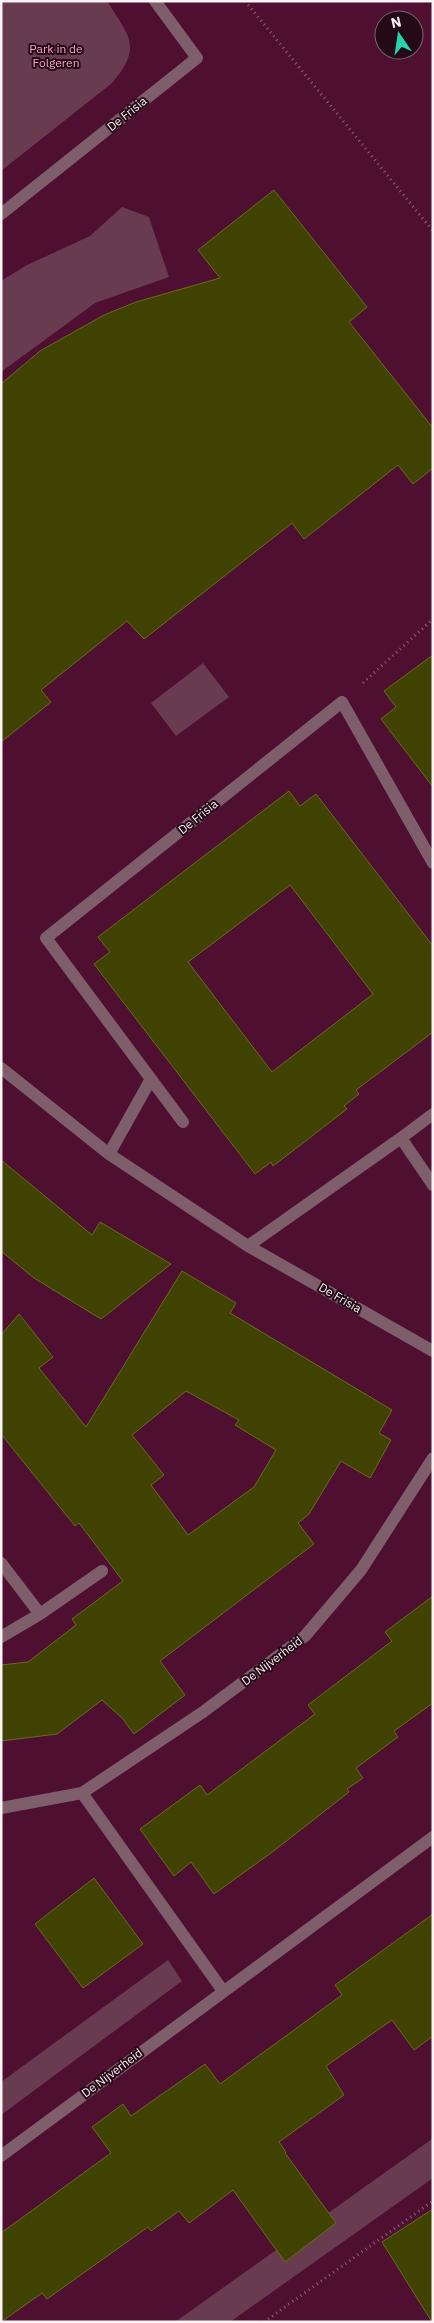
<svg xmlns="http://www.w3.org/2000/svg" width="434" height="2323" font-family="'IBM Plex Sans',sans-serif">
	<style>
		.green { fill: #693b50 }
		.building { fill: #404202; stroke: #696d1f; fill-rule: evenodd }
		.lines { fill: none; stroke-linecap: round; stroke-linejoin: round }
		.path { stroke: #8e647a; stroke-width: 3; stroke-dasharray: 1 4; stroke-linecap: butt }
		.minor { stroke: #7f5e6c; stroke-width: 12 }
		.labels { text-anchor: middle; stroke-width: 4; stroke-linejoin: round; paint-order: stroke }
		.park-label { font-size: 12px; fill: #f6a4c7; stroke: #240916 }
		.street-label { font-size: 12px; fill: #faf2f5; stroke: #240916 }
	</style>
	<rect width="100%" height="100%" fill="#4e0f31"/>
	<!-- green -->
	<path class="green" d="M1,1H107C129,36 143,47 112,83L1,171Z
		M122,207L149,217L169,277L95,303L1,372V281L27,265L90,236Z
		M203,663L229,697L176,736L151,703Z
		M168,1960L182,1981L1,2115V2082Z
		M432,2139L433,2178L230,2322H175Z"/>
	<!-- building -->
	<path class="building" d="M274,190L367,307L349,322L433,428V468L413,484L398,465L304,539L292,523L144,639L127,621L41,690L51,702L1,742V384L40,351L104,315L136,302L220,278L198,250Z
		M433,655V787L381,719L396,707L384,691Z
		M289,791L300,806L316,794L433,946V1032L356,1090L359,1094L344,1106L347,1109L273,1166L271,1162L255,1174L94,964L110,952L98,937ZM290,885L373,994L272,1072L188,962Z
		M1,1160L92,1235L100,1222L171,1264L101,1319L34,1278L1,1251Z
		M182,1271L236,1303L230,1313L392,1410L379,1433L391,1440L370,1478L341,1461L309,1514L298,1523L314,1544L160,1661L185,1695L134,1734L123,1719L102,1700L57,1734L1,1741V1665L28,1662L76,1625L72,1619L123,1581L79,1523L75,1526L1,1434V1335L19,1314L53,1357L39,1368L86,1427ZM186,1391L239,1420L235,1425L276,1450L254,1487L188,1535L151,1485L164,1475L132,1435Z
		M433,1596V1703L394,1731L398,1737L356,1768L363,1778L347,1789L349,1792L271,1853L214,1894L191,1862L174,1876L140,1829L200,1785L207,1795L315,1714L308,1705L392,1641L385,1632Z
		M94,1878L143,1944L83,1988L35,1924Z
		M433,1914V2036L414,2050L392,2020L326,2066L344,2095L279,2142L286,2152L285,2153L336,2223L285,2262L233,2190L189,2223L179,2211L151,2231L148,2227L47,2299L42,2293L1,2322V2233L111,2153L92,2127L123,2104L131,2116L205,2064L220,2084L342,1995L335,1985Z
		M433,2209V2322H432L382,2242Z"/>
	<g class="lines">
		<!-- path -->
		<path class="path" d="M245,1L433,231
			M363,683L433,619
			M264,2322L433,2201"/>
		<!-- minor -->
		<path class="minor" d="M1,214L197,58L155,1
			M1,1068L109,1154L248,1246L433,1351
			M183,1122L46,938L342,702L433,863
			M401,1138L433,1185
			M109,1154L151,1079
			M248,1246L401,1138L433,1114
			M1,1563L40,1614
			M1,1637L40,1614L102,1571
			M82,1793L223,1991
			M1,1808L82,1793L203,1712L305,1636L361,1570L433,1458
			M1,2156L433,1837"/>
	</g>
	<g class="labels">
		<!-- park labels -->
		<g class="park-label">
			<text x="56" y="53">Park in de<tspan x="56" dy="14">Folgeren</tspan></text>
		</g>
		<!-- street labels -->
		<g class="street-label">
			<text transform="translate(127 114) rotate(-39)" y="4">De Frisia</text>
			<text transform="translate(198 817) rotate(-39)" y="4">De Frisia</text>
			<text transform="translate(340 1298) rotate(30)" y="4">De Frisia</text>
			<text transform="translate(272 1661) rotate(-37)" y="4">De Nijverheid</text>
			<text transform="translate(112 2073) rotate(-37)" y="4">De Nijverheid</text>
		</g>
	</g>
	<!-- border -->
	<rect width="434" height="2323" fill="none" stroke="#faf2f5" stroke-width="5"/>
	<!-- north arrow -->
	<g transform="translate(399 35) rotate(347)"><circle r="24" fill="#240916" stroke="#7a666f"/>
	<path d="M0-4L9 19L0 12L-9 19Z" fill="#27d5ad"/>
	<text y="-8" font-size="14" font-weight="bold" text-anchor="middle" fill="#faf2f5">N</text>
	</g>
</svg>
